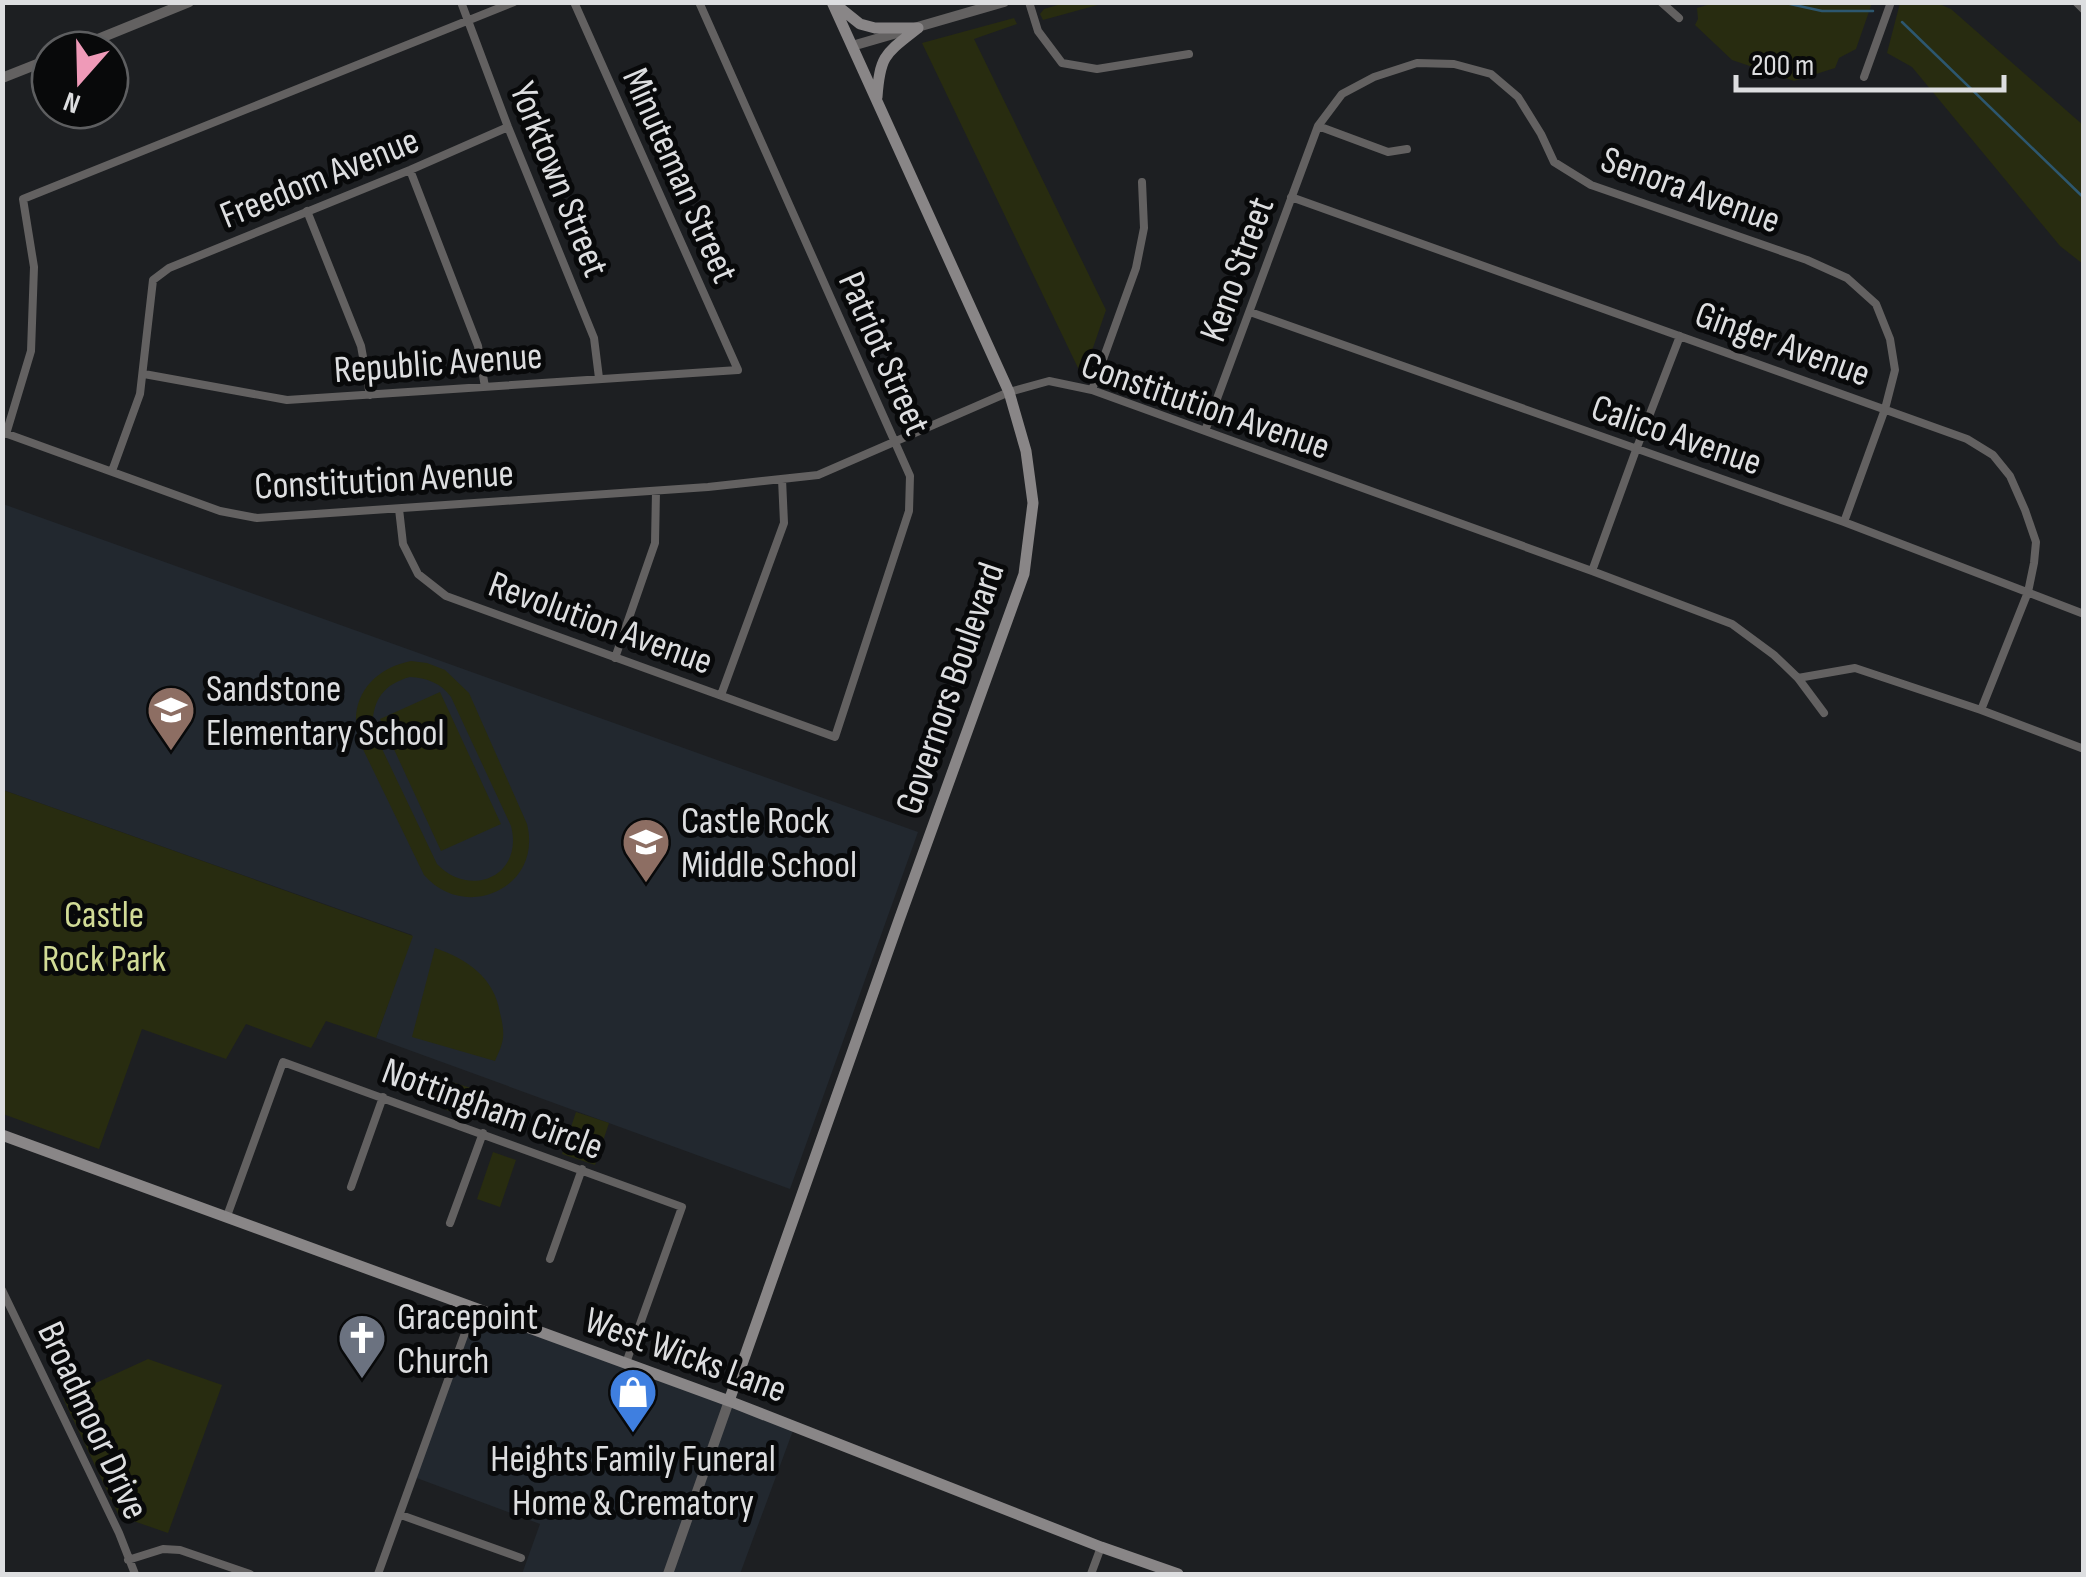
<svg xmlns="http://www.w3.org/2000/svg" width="2086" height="1577" font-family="'Sofia Sans Condensed',sans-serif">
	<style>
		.built { fill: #22282f }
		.park { fill: #282c10; fill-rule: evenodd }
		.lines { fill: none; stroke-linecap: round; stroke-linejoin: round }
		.stream { stroke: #2d576f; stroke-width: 2.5 }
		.minor { stroke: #636161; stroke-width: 8 }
		.tertiary { stroke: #636161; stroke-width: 10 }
		.secondary { stroke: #898687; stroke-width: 11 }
		.labels { text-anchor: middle; stroke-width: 10; stroke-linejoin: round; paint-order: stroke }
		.street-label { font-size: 38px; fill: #dddee0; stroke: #08090a }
		.poi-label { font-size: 38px; fill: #dddee0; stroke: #08090a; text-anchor: start }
		.park-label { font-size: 38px; fill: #d1db96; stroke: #08090a }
	</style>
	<rect width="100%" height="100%" fill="#1d1f22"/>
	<!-- built -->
	<path class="built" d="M3,504L918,832L790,1189L376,1038L412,935L3,790Z
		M474,1308L795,1425L740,1574H522L540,1524L414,1477Z"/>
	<!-- park -->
	<path class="park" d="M1068,2H1105V3L1043,20L1040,14L1044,9Z
		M1714,3V2L1872,3L1856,49L1839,58L1835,68L1794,81L1732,60L1695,25L1698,19L1697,8Z
		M1900,3H1937L1951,9L2083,125V264L2060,246L1912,67L1887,53Z
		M1014,18L1017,24L974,39L1106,310L1086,368L1079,370L922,43Z
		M411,661L427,663L445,670L469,693L527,824C543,887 466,923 424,875L359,741C347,700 371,669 411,661ZM410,677C427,678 441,683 451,697L511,826C524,876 470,899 437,864L373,730C371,702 383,684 410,677Z
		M440,692L501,824L441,851L380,719Z
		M3,790L413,936L376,1038L326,1021L311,1048L246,1024L226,1059L142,1029L99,1149L3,1114Z
		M435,948C467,959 494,977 500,1013C502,1021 504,1030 503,1038C502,1046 498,1054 495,1061L412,1037Z
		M449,1081L489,1094L480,1121L440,1108Z
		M576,1112L609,1123L595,1165L562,1154Z
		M493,1152L516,1160L500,1207L477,1199Z
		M148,1359L222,1385L168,1533L119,1516L63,1398Z"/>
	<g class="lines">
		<!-- stream -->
		<path class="stream" d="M1781,2L1822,11H1873
			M1902,22L2084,198"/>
		<!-- minor -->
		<path class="minor" d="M461,2L508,127L594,338L599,378
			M1029,2L1038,31L1062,63L1097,69L1189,54
			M1661,2L1679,18
			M2076,2L2084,10
			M1864,77L1891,2
			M1318,126L1388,152L1407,149
			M410,170L478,346L485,387
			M1291,197L1967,439L1993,455L2010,476L2025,510L2036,542L2034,563L2028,592L1981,710
			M307,211L361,346L370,395
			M1250,312L1844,522L2084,614
			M144,374L287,400L738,370L574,2
			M1092,390L1136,268L1144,228L1142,182
			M1205,431L1318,126L1342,94L1374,77L1417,63L1454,64L1491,74L1518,97L1541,134L1554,162L1591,185L1807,260L1847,278L1876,304L1890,339L1895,370L1885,409L1844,522
			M2,432L220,511L257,518L708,487L818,475L1009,392L1049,381L1092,390L1592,571L1732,624L1774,655L1798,678L1824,713
			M6,434L31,351L34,267L23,199L514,2
			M112,471L140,394L153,280L169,268L410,170L508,127
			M399,509L403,544L418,574L446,596L835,737L909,511L910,476L699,2
			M1592,571L1636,450L1680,336
			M615,658L655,543L656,491
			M1798,678L1855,668L1981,710L2084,749
			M721,695L784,523L782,479
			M351,1187L383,1097
			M227,1216L283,1062L682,1207L626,1363
			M450,1223L483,1133
			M550,1259L582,1169
			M2,1290L119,1533L135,1574
			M401,1515L521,1558
			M128,1560L163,1549L180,1550L250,1574
			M378,1574L474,1308
			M1091,1574L1101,1547"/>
		<!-- tertiary -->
		<path class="tertiary" d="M852,46L1004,2
			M71,50L189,2
			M2,78L50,59
			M668,1574L729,1401"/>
		<!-- secondary -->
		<path class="secondary" d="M835,4L860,24L875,28H918
			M877,97C880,55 885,54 918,28
			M2,1135L729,1401L1101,1547L1178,1574
			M729,1401L899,920L1024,574L1033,503L1026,451L1009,392L832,2"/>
	</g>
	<!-- icons -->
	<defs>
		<g id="school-pin" transform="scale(2.5)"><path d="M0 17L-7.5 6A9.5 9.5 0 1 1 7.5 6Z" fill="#8d6e63" stroke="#08090a"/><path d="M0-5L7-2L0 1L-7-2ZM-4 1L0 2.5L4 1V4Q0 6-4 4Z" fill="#fff"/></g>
		<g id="church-pin" transform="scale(2.5)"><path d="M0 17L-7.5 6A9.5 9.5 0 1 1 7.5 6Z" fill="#6b7280" stroke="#08090a"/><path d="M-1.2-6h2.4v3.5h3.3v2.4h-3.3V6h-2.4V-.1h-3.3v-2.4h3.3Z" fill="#fff"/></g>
		<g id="shop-pin" transform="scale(2.5)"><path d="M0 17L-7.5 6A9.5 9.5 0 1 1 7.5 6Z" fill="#3f7fe0" stroke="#08090a"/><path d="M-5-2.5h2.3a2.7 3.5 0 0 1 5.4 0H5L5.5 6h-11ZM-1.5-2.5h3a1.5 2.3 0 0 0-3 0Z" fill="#fff"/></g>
	</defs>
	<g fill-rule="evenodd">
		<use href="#school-pin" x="171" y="710"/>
		<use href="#school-pin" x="646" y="842"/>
		<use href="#church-pin" x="362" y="1338"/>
		<use href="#shop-pin" x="633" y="1392"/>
	</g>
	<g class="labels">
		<!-- street labels -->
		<g class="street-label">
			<text transform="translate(681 175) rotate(66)" y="13">Minuteman Street</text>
			<text transform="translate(319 177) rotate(-22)" y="13">Freedom Avenue</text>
			<text transform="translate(560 179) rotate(68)" y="13">Yorktown Street</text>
			<text transform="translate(1691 189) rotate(20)" y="13">Senora Avenue</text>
			<text transform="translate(1236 269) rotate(-70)" y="13">Keno Street</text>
			<text transform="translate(1783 343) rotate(20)" y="13">Ginger Avenue</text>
			<text transform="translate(885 353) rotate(66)" y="13">Patriot Street</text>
			<text transform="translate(438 362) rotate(-4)" y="13">Republic Avenue</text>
			<text transform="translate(1206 405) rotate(19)" y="13">Constitution Avenue</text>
			<text transform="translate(1677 434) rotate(19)" y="13">Calico Avenue</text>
			<text transform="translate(384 479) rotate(-3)" y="13">Constitution Avenue</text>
			<text transform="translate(601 622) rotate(20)" y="13">Revolution Avenue</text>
			<text transform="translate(949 688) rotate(-71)" y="13">Governors Boulevard</text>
			<text transform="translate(493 1108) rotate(20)" y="13">Nottingham Circle</text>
			<text transform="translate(686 1354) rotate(20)" y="13">West Wicks Lane</text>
			<text transform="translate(94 1420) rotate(65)" y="13">Broadmoor Drive</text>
		</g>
		<!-- poi labels -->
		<g class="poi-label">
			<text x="206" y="701">Sandstone<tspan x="206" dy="44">Elementary School</tspan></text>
			<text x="681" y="833">Castle Rock<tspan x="681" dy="44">Middle School</tspan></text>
			<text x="397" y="1329">Gracepoint<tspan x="397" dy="44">Church</tspan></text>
			<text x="633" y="1471" text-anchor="middle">Heights Family Funeral<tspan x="633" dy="44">Home &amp; Crematory</tspan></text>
		</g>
		<!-- park labels -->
		<g class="park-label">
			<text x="104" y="927">Castle<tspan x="104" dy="44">Rock Park</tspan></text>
		</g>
	</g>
	<!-- border -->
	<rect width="2086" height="1577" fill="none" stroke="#dddee0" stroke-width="10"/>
	<!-- north arrow -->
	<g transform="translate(80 80) rotate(200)"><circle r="48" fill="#08090a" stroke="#5d5e60" stroke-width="2.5"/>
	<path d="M0-8L18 38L0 25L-18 38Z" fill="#ef9ab8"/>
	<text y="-15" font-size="28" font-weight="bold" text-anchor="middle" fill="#dddee0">N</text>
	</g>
	<!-- scale -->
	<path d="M1736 75v15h268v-15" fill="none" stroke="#dddee0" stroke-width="5"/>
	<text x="1751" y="75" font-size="30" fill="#dddee0" stroke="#08090a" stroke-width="8" paint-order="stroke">200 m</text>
</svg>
